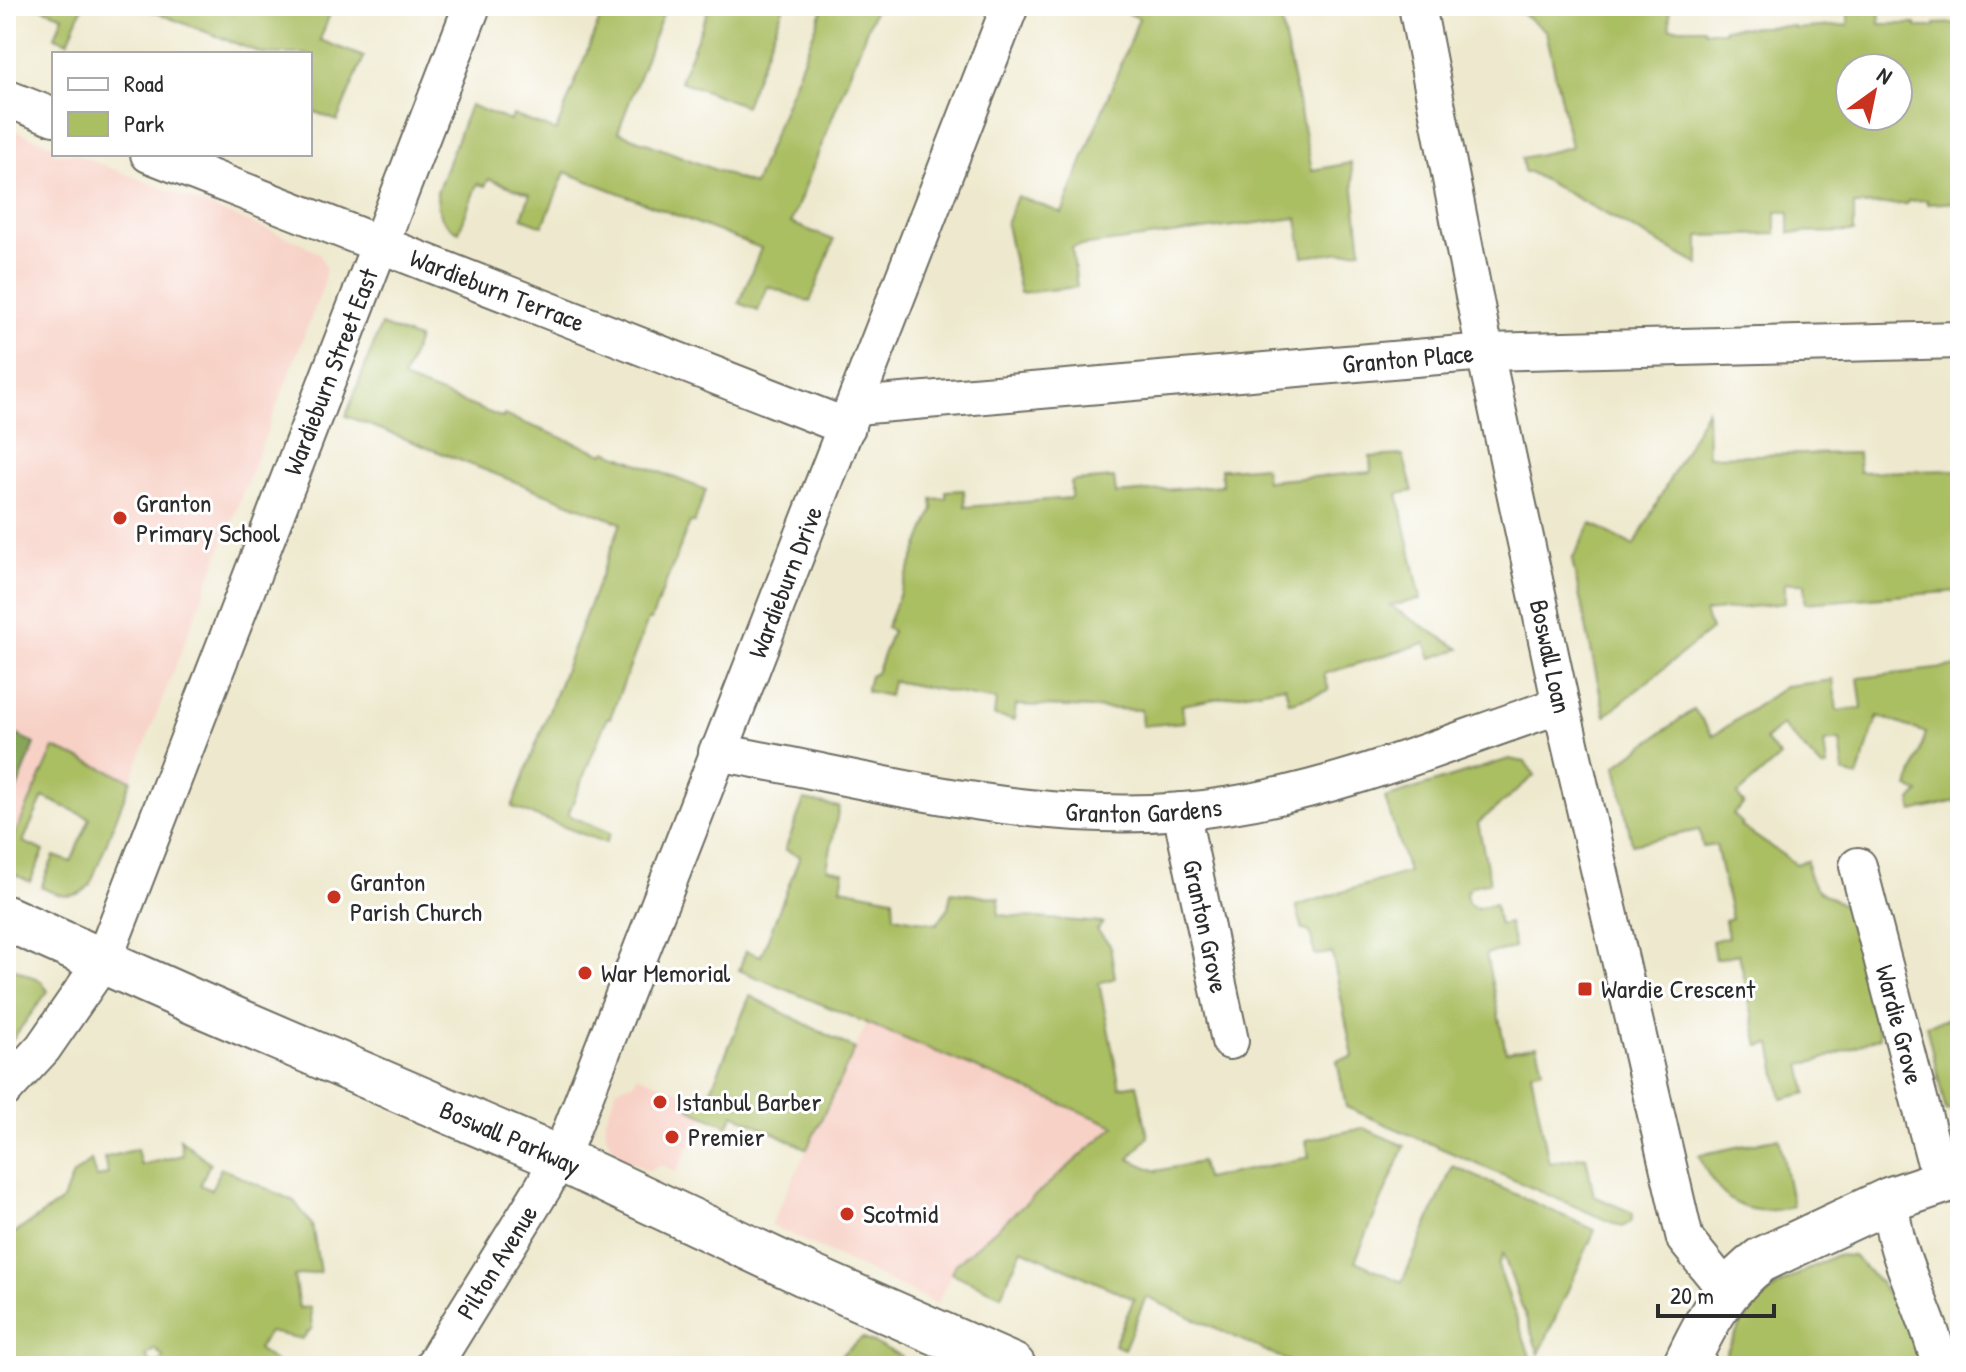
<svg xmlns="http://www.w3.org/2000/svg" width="1966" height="1372" font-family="'Patrick Hand',sans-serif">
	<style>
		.built { fill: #f7d1c6 }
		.green { fill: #aabe62; stroke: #6a7446; stroke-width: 2; fill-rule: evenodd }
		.forest { fill: #87a558; stroke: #596842; stroke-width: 2 }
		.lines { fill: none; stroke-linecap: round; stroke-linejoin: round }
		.street-casing { stroke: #6f6e64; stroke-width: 40 }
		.secondary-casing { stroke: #6f6e64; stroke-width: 48 }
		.street { stroke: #fff; stroke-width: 36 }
		.secondary { stroke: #fff; stroke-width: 44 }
		.poi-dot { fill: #c8321e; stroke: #fff; stroke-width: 3 }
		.labels { text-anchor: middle; stroke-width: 6; stroke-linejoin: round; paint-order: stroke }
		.street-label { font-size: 26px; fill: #2b2b2b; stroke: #fff }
		.poi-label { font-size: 26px; fill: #2b2b2b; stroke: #fff; text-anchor: start }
	</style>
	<rect width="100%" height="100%" fill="#fff"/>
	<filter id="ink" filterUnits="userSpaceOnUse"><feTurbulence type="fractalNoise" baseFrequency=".0125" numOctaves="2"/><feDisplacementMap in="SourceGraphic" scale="16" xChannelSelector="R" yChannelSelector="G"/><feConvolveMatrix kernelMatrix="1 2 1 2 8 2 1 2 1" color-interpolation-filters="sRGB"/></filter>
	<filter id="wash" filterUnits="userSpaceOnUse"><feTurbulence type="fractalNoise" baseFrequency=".006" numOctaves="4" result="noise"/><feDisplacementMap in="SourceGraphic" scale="32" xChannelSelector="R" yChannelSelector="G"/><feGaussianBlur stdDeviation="1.8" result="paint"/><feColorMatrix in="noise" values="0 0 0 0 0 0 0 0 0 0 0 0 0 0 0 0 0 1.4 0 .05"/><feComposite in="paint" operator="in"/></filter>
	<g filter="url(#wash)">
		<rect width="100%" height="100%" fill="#eee9ce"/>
		<!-- built -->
		<path class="built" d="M6,127L54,146V154H75L302,243L319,254L326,267L323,287L131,780L54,748L6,854Z
			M867,1023L1115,1126L956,1264L937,1304L771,1225Z
			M637,1075L706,1102L705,1115L676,1172L663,1165L647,1170L617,1154L606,1136L605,1121L617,1088L634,1082Z"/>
		<!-- green -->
		<path class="green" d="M37,6H83L68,42L55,37L63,16Z
			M139,6H333L320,40L364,57L337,121L310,110V54H263Z
			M605,6H666L618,132L754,185L824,6H876L791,223L834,240L810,302L768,286L758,311L739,303L761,248L565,172L543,226L522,218L530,194L489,179L485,186L477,184L459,232C441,224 437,211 437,192L470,105L510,121L513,115L556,131Z
			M710,6H784L745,106L680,81Z
			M1111,6H1278L1312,170L1351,163L1361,250L1303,257L1297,218L1288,219L1072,247L1077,287L1020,293L1006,224L1017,196L1062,213L1139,18Z
			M1511,6H1532L1533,8L1669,6L1670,28H1704L1705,31H1724V28L1795,26V29L1848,25V6H1879L1880,24H1916V27H1934L1935,24L1960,23V202L1927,204V200L1908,201L1907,204L1854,205V232L1789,233V212H1776V234L1699,236V265L1529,172H1524L1522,158L1571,147L1546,31ZM1850,68H1898V116H1850Z
			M381,325L418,339L403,379L503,418L504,415L604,454L606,451L706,490L694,523L690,522L651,620H648L610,718H607L568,815L610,833L606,843L512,807L621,523L346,416Z
			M1707,409L1708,456L1858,453L1859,472L1960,470V591L1805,603V583H1785V603L1705,612L1711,630L1605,716L1572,560L1591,523L1634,546Z
			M1403,455L1413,491L1398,494L1421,599L1390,606L1460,649L1431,658L1425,643L1324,674L1329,690L1295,701L1289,702L1285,686L1182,705L1184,722L1142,726L1141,710L1016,705L1014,720L994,716L996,700L892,681L889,696L866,691L870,676L876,673L892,631L886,628L933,509L932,499L946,498V491L964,490L965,507L1071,498V482L1076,481L1114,478L1116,494L1222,485L1221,469H1227L1264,466L1266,481L1371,472L1370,457Z
			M1960,666V800L1913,812L1911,801L1919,792L1908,788L1926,733L1878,716L1857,777L1844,773L1840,740L1824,742L1827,767L1822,768L1782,725L1765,740L1780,757L1737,795L1744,804L1733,814L1743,824L1741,826L1796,864L1807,861C1809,897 1828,892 1850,910L1880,1037L1818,1061L1801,1064L1807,1093L1782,1099L1771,1044L1759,1046L1739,954L1715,959L1712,941L1728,937L1725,921L1732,919L1716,845L1703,847L1699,830L1632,844L1616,766L1694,709L1713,736L1786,686L1833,680L1837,711L1862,708L1858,678Z
			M54,748L131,780L90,885C74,902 59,896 41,887L54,856L71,862L90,818L43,797L23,842L44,851L30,882L6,870V854Z
			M1509,759L1525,762L1535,775L1478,823L1490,882L1472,886L1466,893L1468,903L1476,908L1495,904L1499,925L1509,923L1514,948L1486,954L1506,1052L1537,1046L1543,1069L1531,1072L1549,1163L1586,1156L1594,1196L1633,1213L1631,1222L1622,1227L1346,1107L1337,1060L1353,1057L1332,953L1315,955L1310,932L1303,930L1296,906L1408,872L1385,798Z
			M804,800L839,807L827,868L844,872L841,888L893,898L894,916L937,924L948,908L951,892L999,898L998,915L1103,923L1097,930L1110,945L1115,978L1099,983L1120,1087L1137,1084L1148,1137L1129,1159L1156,1171L1201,1162L1205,1179L1309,1157L1306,1140L1363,1128L1405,1146L1355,1261L1402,1282L1453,1166L1595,1230L1539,1354L1503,1254L1498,1266L1532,1362L1538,1366H1299L1146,1297L1124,1349L1114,1345L1134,1299L1022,1249L1001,1295L951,1273L956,1264L1115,1126L739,970L746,951L761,956L800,856L785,850Z
			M6,965L41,981L48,991L6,1048Z
			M750,996L855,1049L807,1149L734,1114L728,1126L690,1109L695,1098L706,1102Z
			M1960,1016V1108L1946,1111L1926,1025Z
			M1779,1138L1793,1206C1745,1221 1716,1198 1699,1155Z
			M180,1139L210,1163L200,1185L211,1190L221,1168L294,1201L312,1225L320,1272L294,1276L299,1308L310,1307L312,1328L302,1339L269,1332L258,1349L281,1366H155L164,1358L155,1349L146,1356L154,1366H6V1239L63,1200L73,1175L91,1160L96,1178L108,1174L104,1158L137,1149L141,1165L183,1155Z
			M1836,1255L1853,1256L1880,1283L1916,1335L1926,1366H1720C1751,1296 1770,1288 1836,1255Z
			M862,1338L902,1356L898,1366H827Z"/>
		<!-- forest -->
		<path class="forest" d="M6,729L35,744L6,815Z"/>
	</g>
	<g filter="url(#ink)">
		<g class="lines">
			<!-- street casing -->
			<g class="street-casing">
				<g id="street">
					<path id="s1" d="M1417,6L1485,352L1561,705L1685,1239L1727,1291"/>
					<path d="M6,98L54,117"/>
					<path id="s2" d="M149,154L847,427"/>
					<path id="s3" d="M856,406L1485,352L1960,340"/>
					<path id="s4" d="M717,752C888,782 1057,834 1232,805C1346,787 1452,741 1561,705"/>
					<path id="s5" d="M1181,811L1230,1041"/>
					<path id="s6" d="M1858,866L1934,1156L1951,1178"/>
					<path id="s7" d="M6,1088L43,1048L103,961L472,6"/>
					<path d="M1891,1199C1890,1253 1929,1311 1940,1366"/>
					<path id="s8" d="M433,1366L544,1186L569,1136L1010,6"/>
				</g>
			</g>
			<!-- secondary casing -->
			<g class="secondary-casing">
				<g id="secondary">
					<path id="s9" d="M6,918L199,1004L558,1158L813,1278L1013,1366"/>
					<path d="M1685,1366C1704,1325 1724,1287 1761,1260L1891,1199L1960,1176"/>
				</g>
			</g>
			<!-- street -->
			<use href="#street" class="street"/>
			<!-- secondary -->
			<use href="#secondary" class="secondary"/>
		</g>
	</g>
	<!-- markers -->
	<g class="poi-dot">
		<circle cx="120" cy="518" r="8"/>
		<circle cx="334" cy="897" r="8"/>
		<circle cx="585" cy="973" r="8"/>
		<rect x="1577" y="981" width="16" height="16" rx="4"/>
		<circle cx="660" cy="1102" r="8"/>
		<circle cx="672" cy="1137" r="8"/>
		<circle cx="847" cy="1214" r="8"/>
	</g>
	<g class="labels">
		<!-- street labels -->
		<g class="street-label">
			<text dy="9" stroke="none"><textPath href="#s2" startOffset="374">Wardieburn Terrace</textPath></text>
			<text dy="9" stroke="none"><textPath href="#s3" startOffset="554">Granton Place</textPath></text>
			<text dy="9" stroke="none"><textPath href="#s7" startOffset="792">Wardieburn Street East</textPath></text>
			<text dy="9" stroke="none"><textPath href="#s8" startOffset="862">Wardieburn Drive</textPath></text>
			<text dy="9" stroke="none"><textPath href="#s1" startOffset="664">Boswall Loan</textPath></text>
			<text dy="9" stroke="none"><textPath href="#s4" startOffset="432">Granton Gardens</textPath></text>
			<text dy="9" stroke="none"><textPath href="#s5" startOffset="118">Granton Grove</textPath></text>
			<text dy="9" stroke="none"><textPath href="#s6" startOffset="164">Wardie Grove</textPath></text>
			<text dy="9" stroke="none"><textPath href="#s9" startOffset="550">Boswall Parkway</textPath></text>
			<text dy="9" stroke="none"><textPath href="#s8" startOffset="122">Pilton Avenue</textPath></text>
		</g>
		<!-- poi labels -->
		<g class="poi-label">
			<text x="136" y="512">Granton<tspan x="136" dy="30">Primary School</tspan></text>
			<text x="350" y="891">Granton<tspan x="350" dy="30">Parish Church</tspan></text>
			<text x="601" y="982">War Memorial</text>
			<text x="1601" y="998">Wardie Crescent</text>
			<text x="676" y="1111">Istanbul Barber</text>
			<text x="688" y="1146">Premier</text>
			<text x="863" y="1223">Scotmid</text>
		</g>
	</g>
	<!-- margin -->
	<rect width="1966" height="1372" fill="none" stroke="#fff" stroke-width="32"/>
	<!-- legend -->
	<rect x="52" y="52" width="260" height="104" fill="#ffffff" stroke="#aaaaaa" stroke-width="2"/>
	<rect x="68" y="78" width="40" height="12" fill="#ffffff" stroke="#aaaaaa" stroke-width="2"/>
	<text x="124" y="92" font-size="24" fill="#2b2b2b">Road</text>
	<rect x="68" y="112" width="40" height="24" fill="#aabe62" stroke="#aaaaaa" stroke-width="2"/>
	<text x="124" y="132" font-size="24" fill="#2b2b2b">Park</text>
	<!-- north arrow -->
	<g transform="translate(1874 92) rotate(33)"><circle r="38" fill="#ffffff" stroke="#aaaaaa" stroke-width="2"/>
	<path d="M0-6L14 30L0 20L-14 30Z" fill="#c8321e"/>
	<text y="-12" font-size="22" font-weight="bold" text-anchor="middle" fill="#2b2b2b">N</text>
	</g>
	<!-- scale -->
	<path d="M1658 1304v12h116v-12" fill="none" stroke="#2b2b2b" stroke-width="4"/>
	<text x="1670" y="1304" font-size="24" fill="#2b2b2b" stroke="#ffffff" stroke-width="6" paint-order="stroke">20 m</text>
</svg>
